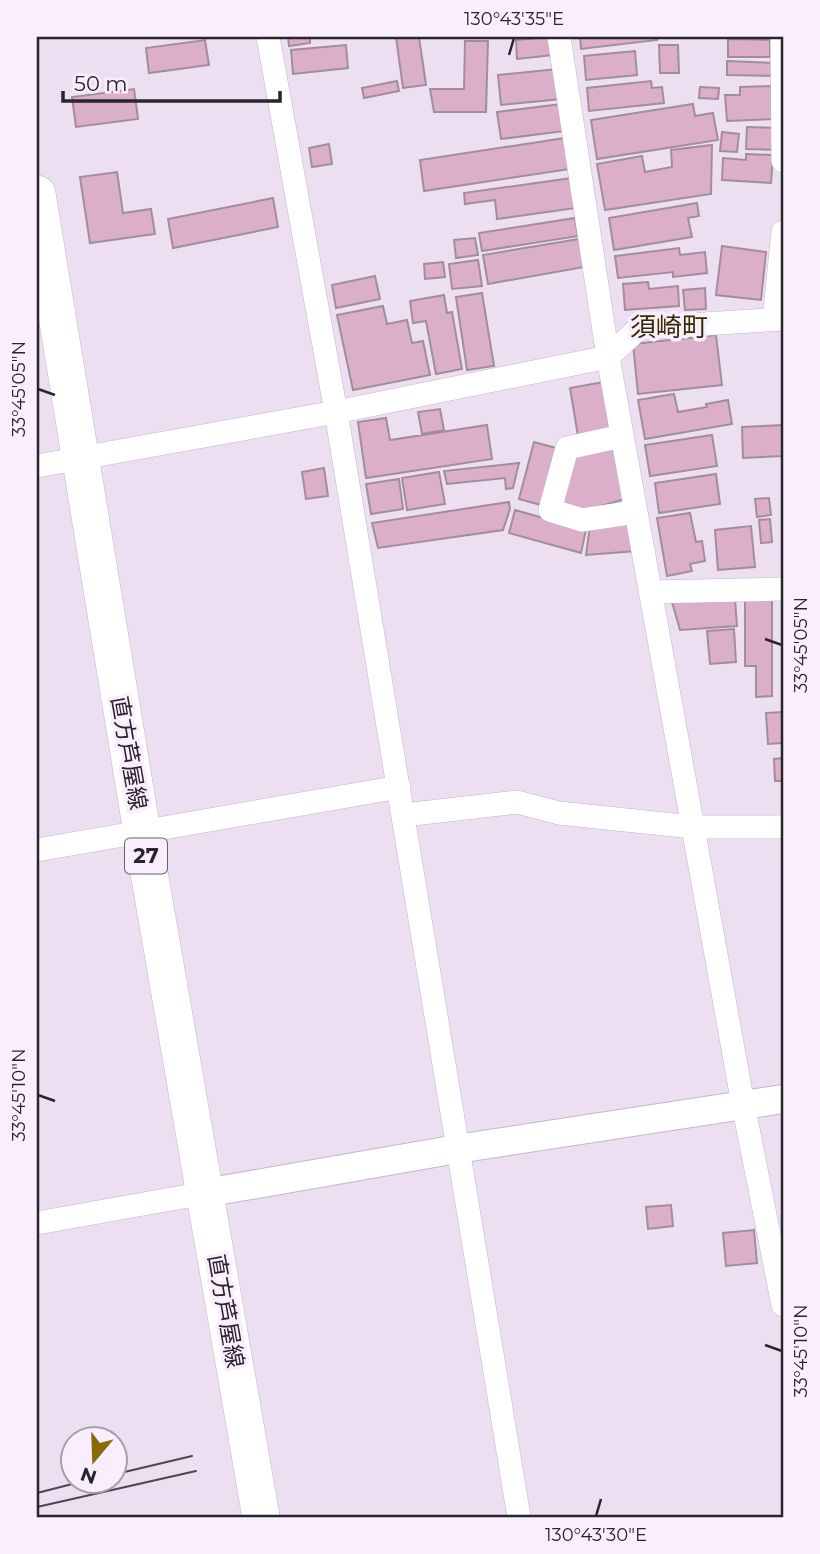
<svg xmlns="http://www.w3.org/2000/svg" width="820" height="1554" font-family="Montserrat,'Noto Sans JP',sans-serif">
	<style>
		.building { fill: #dcafc8; stroke: #a28e99; stroke-width: 2 }
		.lines { fill: none; stroke-linecap: round; stroke-linejoin: round }
		.minor-casing { stroke: #c3b6c8; stroke-width: 24 }
		.tertiary-casing { stroke: #c3b6c8; stroke-width: 30 }
		.primary-casing { stroke: #c3b6c8; stroke-width: 38 }
		.minor { stroke: #fff; stroke-width: 23 }
		.tertiary { stroke: #fff; stroke-width: 28 }
		.primary { stroke: #fff; stroke-width: 37 }
		.tram { stroke: #4c464e; stroke-width: 2 }
		.ticks { fill: none; stroke: #2a252b; stroke-width: 2.5 }
		.labels { text-anchor: middle; stroke-width: 7; stroke-linejoin: round; paint-order: stroke }
		.shield { fill: #f9eefd; stroke: #68616a; stroke-width: 2 }
		.shield-label { font-size: 21px; font-weight: bold; fill: #2a252b }
		.street-label { font-size: 23px; fill: #2a252b; stroke: #f9eefd }
		.quarter-label { font-size: 26px; fill: #382a00; stroke: #f9eefd }
		.neatline { fill: none; stroke: #2a252b; stroke-width: 2.5 }
		.ticks-label { font-size: 18px; text-anchor: middle; fill: #2a252b }
	</style>
	<rect width="100%" height="100%" fill="#eddff2"/>
	<!-- building -->
	<path class="building" d="M288,37H310V43L289,46Z
		M396,37H419L426,85L403,88Z
		M551,37L553,55L517,59L516,40Z
		M580,37H656L657,40L581,49Z
		M728,39L770,40V57H728Z
		M205,40L209,65L149,73L146,48Z
		M465,41H488L486,112H434L430,89H464Z
		M346,45L348,68L293,74L291,50Z
		M659,45H678L679,73H660Z
		M635,51L637,75L586,80L584,56Z
		M727,61L776,63V76L727,75Z
		M557,69L561,99L501,105L498,75Z
		M397,81L399,91L364,98L362,88Z
		M651,81L652,88L662,87L664,103L589,111L587,88Z
		M771,86L773,119L727,121L725,95H740V87Z
		M700,87L719,88L718,99L699,98Z
		M134,89L138,119L76,127L72,97Z
		M561,104L565,131L501,139L497,112Z
		M693,104L695,116L713,113L718,140L597,159L591,120Z
		M747,127L777,128L776,150L746,149Z
		M722,132L739,134L737,152L720,151Z
		M565,138L570,169L424,191L420,160Z
		M329,144L332,164L312,167L309,148Z
		M712,145L711,194L605,210L597,164L642,156L645,172L672,167L671,150Z
		M746,154L773,155L771,183L722,180L723,158L746,160Z
		M117,172L123,213L151,209L155,234L90,243L80,177Z
		M572,178L576,208L497,219L495,200L465,204L464,193Z
		M273,198L278,227L173,248L168,219Z
		M697,203L699,216L688,218L692,237L614,250L609,218Z
		M575,218L578,236L482,251L479,233Z
		M475,238L478,255L456,258L454,240Z
		M579,239L584,267L488,284L483,255Z
		M722,246L766,252L761,300L716,295Z
		M679,248L680,255L705,252L707,273L673,277V272L618,278L615,256Z
		M478,260L482,286L452,289L449,264Z
		M443,262L445,277L425,279L424,264Z
		M375,276L380,299L336,308L332,285Z
		M648,282L649,289L678,286L679,306L625,310L623,284Z
		M705,288L706,309L685,310L683,290Z
		M482,293L494,366L467,370L456,297Z
		M444,295L447,313L452,312L462,369L436,374L426,321L413,323L410,301Z
		M383,306L387,324L407,320L412,343L423,341L430,375L353,390L337,315Z
		M716,335L722,385L638,394L633,344Z
		M604,382L612,431L578,436L570,388Z
		M674,394L678,412L707,407L706,404L728,400L732,424L645,439L638,400Z
		M440,409L444,430L422,434L418,412Z
		M386,418L390,440L487,425L492,459L366,478L358,422Z
		M783,425V456L743,458L742,427Z
		M712,435L717,466L650,476L645,445Z
		M534,442L556,448L541,505L519,499Z
		M617,446L625,499L583,511L558,504L573,454Z
		M519,463L513,488L506,489L505,478L447,484L444,471Z
		M324,468L328,496L306,499L302,472Z
		M439,472L445,504L407,510L402,478Z
		M716,474L720,504L659,513L655,483Z
		M399,479L403,509L371,514L366,484Z
		M769,498L771,515L757,517L755,499Z
		M509,502L510,509L503,530L378,548L372,523Z
		M515,510L586,530L581,553L509,533Z
		M690,513L696,542L702,541L705,561L690,564L692,571L667,576L657,518Z
		M770,519L772,542L761,543L759,520Z
		M632,522L636,551L586,555L590,526Z
		M751,526L755,567L718,570L715,530Z
		M745,596H772V696L756,697V666H745Z
		M735,599L737,626L680,630L672,602Z
		M734,629L736,662L710,664L707,631Z
		M783,712V743L768,744L766,713Z
		M783,758V781H775L774,759Z
		M671,1205L673,1226L648,1229L646,1207Z
		M754,1230L757,1263L726,1266L723,1233Z"/>
	<g class="lines">
		<!-- minor casing -->
		<g class="minor-casing">
			<path id="minor" d="M268,37L336,412L519,1517
				M559,37L608,357L743,1104L783,1305
				M782,37L783,161
				M774,319L783,232
				M622,436L567,448L550,510L582,520L636,512
				M37,466L336,412L608,357L639,328L783,319
				M650,592L783,589
				M404,815L517,802L559,813L693,827H783
				M37,850L399,787
				M37,1223L205,1193"/>
		</g>
		<!-- tertiary casing -->
		<g class="tertiary-casing">
			<path id="tertiary" d="M205,1193L457,1149L783,1099"/>
		</g>
		<!-- primary casing -->
		<g class="primary-casing">
			<path id="primary" d="M37,194L142,832L261,1517"/>
		</g>
		<!-- minor -->
		<use href="#minor" class="minor"/>
		<!-- tertiary -->
		<use href="#tertiary" class="tertiary"/>
		<!-- primary -->
		<use href="#primary" class="primary"/>
		<!-- tram -->
		<path class="tram" d="M116,1474L192,1456
			M37,1493L88,1480
			M37,1507L196,1471"/>
	</g>
	<!-- ticks -->
	<path class="ticks" d="M509,55L514,38M38,389L55,395M765,639L782,645M38,1095L55,1101M765,1345L782,1351M596,1516L601,1499"/>
	<g class="labels">
		<!-- shield labels -->
		<rect class="shield" x="125" y="838.5" width="42" height="35" rx="5"/>
		<g class="shield-label">
			<text x="146" y="863">27</text>
		</g>
		<!-- street labels -->
		<g class="street-label">
			<text transform="translate(129 753) rotate(80)" y="8">直方芦屋線</text>
			<text transform="translate(226 1311) rotate(80)" y="8">直方芦屋線</text>
		</g>
		<!-- quarter labels -->
		<g class="quarter-label">
			<text x="669" y="336">須崎町</text>
		</g>
	</g>
	<!-- border -->
	<rect width="820" height="1554" fill="none" stroke="#f9eefd" stroke-width="77"/>
	<!-- north arrow -->
	<g transform="translate(94 1460) rotate(199)"><circle r="33" fill="#f9eefd" stroke="#a69ea9" stroke-width="2"/>
	<path d="M0-5L12 26L0 18L-12 26Z" fill="#886a07"/>
	<text y="-10" font-size="19" font-weight="bold" text-anchor="middle" fill="#2a252b">N</text>
	</g>
	<!-- scale -->
	<path d="M63 91v10h217v-10" fill="none" stroke="#2a252b" stroke-width="3.5"/>
	<text x="74" y="91" font-size="21" fill="#2a252b" stroke="#f9eefd" stroke-width="5" paint-order="stroke">50 m</text>
	<rect x="38" y="38" width="744" height="1478" class="neatline"/>
	<g class="ticks-label">
		<text x="514" y="25">130°43'35"E</text>
		<text transform="translate(19 389) rotate(-90)" y="6">33°45'05"N</text>
		<text transform="translate(801 645) rotate(-90)" y="6">33°45'05"N</text>
		<text transform="translate(19 1095) rotate(-90)" y="6">33°45'10"N</text>
		<text transform="translate(801 1351) rotate(-90)" y="6">33°45'10"N</text>
		<text x="596" y="1541">130°43'30"E</text>
	</g>
</svg>
